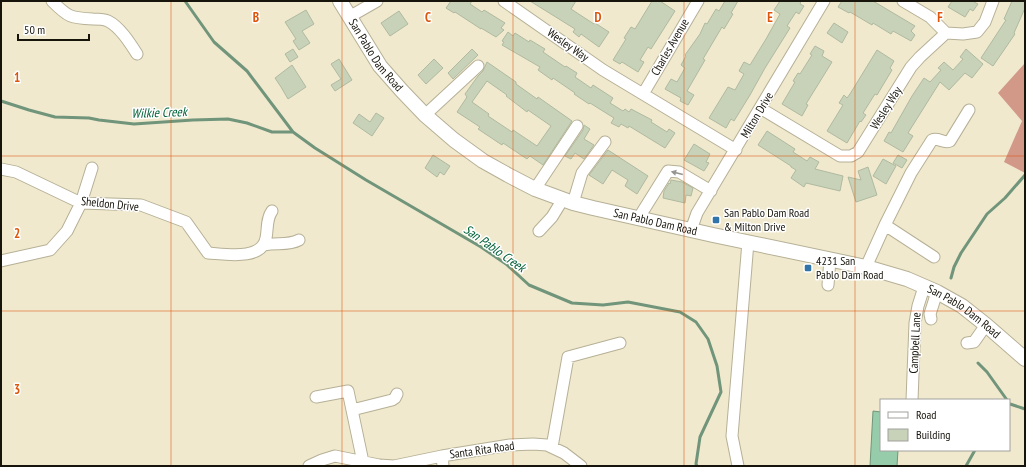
<svg xmlns="http://www.w3.org/2000/svg" width="1026" height="467" font-family="'PT Sans Narrow',sans-serif">
	<style>
		.forest { fill: #d29888 }
		.water { fill: #96cca9; stroke: #70957a }
		.lines { fill: none; stroke-linecap: round; stroke-linejoin: round }
		.stream { stroke: #70957a; stroke-width: 3 }
		.building { fill: #c7d2b8; stroke: #afbaa0; fill-rule: evenodd }
		.minor-casing { stroke: #b6b096; stroke-width: 13 }
		.major-casing { stroke: #b6b096; stroke-width: 16 }
		.minor { stroke: #fff; stroke-width: 11 }
		.major { stroke: #fff; stroke-width: 14 }
		.oneway { fill: #979591 }
		.grid { fill: none; stroke: #de560c; stroke-width: 1; stroke-opacity: 0.55 }
		.poi-dot { fill: #3174aa; stroke: #fff; stroke-width: 1.5 }
		.labels { text-anchor: middle; stroke-width: 3; stroke-linejoin: round; paint-order: stroke }
		.street-label { font-size: 12px; fill: #17140b; stroke: #fff }
		.poi-label { font-size: 12px; fill: #17140b; stroke: #fff; text-anchor: start }
		.water-label { font-size: 13px; font-style: italic; fill: #036238; stroke: #fff }
		.grid-label { font-size: 13px; text-anchor: middle; font-weight: bold; fill: #de560c; stroke: #fff; stroke-width: 3; stroke-linejoin: round; paint-order: stroke }
	</style>
	<rect width="100%" height="100%" fill="#f0e9ce"/>
	<!-- forest -->
	<path class="forest" d="M1025,63V173L1004,162L1022,121L998,93Z"/>
	<!-- water -->
	<path class="water" d="M873,411L881,412V450H898L897,466H870Z"/>
	<g class="lines">
		<!-- stream -->
		<path class="stream" d="M185,1L214,42L247,71L293,132L315,148L366,180L481,247L506,264L529,285L572,303L603,305L628,302L680,312L696,322L708,339L717,366L721,392L700,437L696,464L697,466
			M1,101L29,110L55,117L89,118L99,120L134,124L193,120L228,119L247,123L272,132H293
			M951,278L954,267L961,253L987,214L1005,198L1025,175
			M978,363L987,372L1007,400
			M1009,405L1010,404L1025,409
			M966,466L975,450"/>
	</g>
	<!-- building -->
	<path class="building" d="M451,1H472L470,4L482,12L484,10L505,23L501,28L504,30L496,37L481,28V29L455,12L454,13L446,8Z
		M530,1H576L571,9L594,24L595,23L609,32L599,47L581,34L579,37L573,32L575,29Z
		M652,1H660L675,11L651,49L648,47L640,60L644,62L638,72L622,62L620,64L613,60L626,39L624,38L631,27L635,29Z
		M725,1H738L731,13L733,14L724,29L722,27L703,59L705,60L687,91L694,95L688,105L680,101L681,98L665,89L671,79L677,82L685,68L681,65L686,56L685,55L700,34L705,23L707,24L716,9L719,11Z
		M780,1H801L800,4L804,6L799,14L796,12L787,26L790,28L765,68L750,95L734,121L731,119L726,128L709,118L728,87L735,90L744,74L739,71L744,62L750,65L766,39L780,14L774,10Z
		M842,1H873L915,26L911,31L915,35L911,41L893,31L891,34L873,23L872,25L850,12L849,13L838,7Z
		M952,1H974V2L978,4L973,11L970,9L965,17L948,7Z
		M1012,1H1025V8L1014,33L1015,34L993,66L981,58L1006,20L1004,19Z
		M306,10L314,24L302,31L310,43L299,50L293,41L296,39L285,22Z
		M399,11L408,24L390,36L381,23Z
		M834,23L848,32L842,43L827,33Z
		M508,32L513,36L515,33L529,42L530,40L545,49L543,52L565,67L566,66L577,73L575,77L591,88L593,85L613,98L610,103L623,111L625,109L629,112L631,109L652,120L651,122L667,132L669,129L675,133L665,148L629,126L628,128L621,124L619,127L611,123L614,118L590,103L589,104L574,94L575,93L553,78L552,80L538,70L540,67L502,45L504,42L502,41Z
		M815,46L824,51L822,56L832,62L806,104L808,105L802,116L782,104L795,82L793,81L798,73L800,74L812,55L810,54Z
		M293,49L298,57L290,62L285,54Z
		M472,49L478,55L453,79L448,73Z
		M966,49L983,64L972,78L965,73L949,90L940,82L908,133L913,136L903,152L884,141L889,132L891,133L912,96L924,78L930,82L941,70L938,68L944,62L953,70L963,59L960,57Z
		M877,50L894,61L890,68L892,70L877,95L875,94L863,113L866,115L861,122L860,121L847,143L827,131L843,105L839,103L844,95L847,98L850,94Z
		M339,59L352,80L335,91L331,85L341,79L331,64Z
		M434,59L443,68L426,84L418,75Z
		M487,62L516,82V84L537,99L538,97L572,121L543,165L530,156L527,159L503,143L502,145L478,129L480,127L457,112L467,97L465,94L478,76L483,71ZM487,81L507,95L506,96L527,112L528,110L551,126L537,146L513,130L512,132L488,116L489,114L472,102Z
		M292,65L306,87L288,99L281,87L275,78Z
		M376,113L384,118L372,136L353,123L359,114L370,122Z
		M584,125L590,129L584,139L594,145L584,159L575,153L571,159L565,156L583,130Z
		M767,131L795,149L793,152L807,161L810,157L819,162L815,169L843,176L840,191L806,183L804,187L791,178L796,170L791,167V166L758,145Z
		M694,144L710,154L706,162L709,163L704,171L684,160Z
		M608,150L648,176L637,194L625,186L628,180L612,170L603,184L589,175Z
		M433,155L450,166L444,175L440,172L437,177L425,168Z
		M898,155L907,160L902,168L893,163Z
		M883,159L896,166L886,184L873,176Z
		M868,167L877,195L856,202L848,177L861,180L858,171Z
		M671,180L682,182L693,188L691,196L686,195L685,203L663,198L664,191L669,183L670,184Z"/>
	<g class="lines">
		<!-- minor casing -->
		<g class="minor-casing">
			<path id="minor" d="M52,1C68,17 70,18 93,19C98,19 104,19 108,21C120,27 130,43 137,54
				M504,1L603,70L736,150
				M903,1L930,17L946,33
				M349,17L377,1
				M643,94L698,1
				M760,108L840,156H851L858,152L911,67L920,57L946,33L963,34L977,32L985,22L993,1
				M425,115L478,66
				M1,169L16,172L81,203L141,205L186,222L208,253C225,254 262,261 266,238C268,229 266,219 272,211
				M535,189L577,126
				M573,203L582,173L605,142
				M638,219L668,171L679,172L711,191
				M885,225L911,173L932,140C938,137 944,144 950,141L969,110
				M691,230L697,213L824,1
				M539,231L552,217L563,199
				M264,245C276,242 288,246 299,240
				M1,261L50,250L67,231L81,203L92,168
				M866,267L885,225L934,257
				M828,285L830,259
				M931,319L930,314L937,292
				M967,343L974,342L986,325
				M316,397L348,391L363,462
				M912,400L915,323L918,306L924,287
				M352,410L392,400L395,398L397,394
				M552,447L568,357L620,343
				M442,456L443,466
				M309,466L322,460L335,456L379,465L394,466L442,456L510,445L533,444L547,445L564,453L581,466
				M738,466L732,436L748,242"/>
		</g>
		<!-- major casing -->
		<g class="major-casing">
			<g id="major">
				<path id="s1" d="M340,1L380,66L402,91L425,115L454,140L483,161L508,175L535,189L573,203L593,208L713,235L866,267L907,279L937,292L962,306L986,325L1025,359"/>
			</g>
		</g>
		<!-- minor -->
		<use href="#minor" class="minor"/>
		<!-- major -->
		<use href="#major" class="major"/>
	</g>
	<!-- one-way arrows -->
	<defs><path id="oneway-solid" d="M-6-.8H1V-3.2L6.5 0L1 3.2V.8H-6Z"/></defs>
	<use class="oneway" href="#oneway-solid" transform="translate(677 173) rotate(-166)"/>
	<!-- grid -->
	<path class="grid" d="M171,1V466M342,1V466M513,1V466M684,1V466M855,1V466M1,156H1025M1,311H1025"/>
	<!-- markers -->
	<g class="poi-dot">
		<rect x="712" y="216" width="8" height="8" rx="2"/>
		<rect x="804" y="264" width="8" height="8" rx="2"/>
	</g>
	<g class="labels">
		<!-- street labels -->
		<g class="street-label">
			<text transform="translate(568 45) rotate(35)" y="4">Wesley Way</text>
			<text transform="translate(670 47) rotate(-60)" y="4">Charles Avenue</text>
			<text dy="4" stroke="none"><textPath href="#s1" startOffset="65">San Pablo Dam Road</textPath></text>
			<text transform="translate(886 108) rotate(-58)" y="4">Wesley Way</text>
			<text transform="translate(757 115) rotate(-59)" y="4">Milton Drive</text>
			<text transform="translate(110 204) rotate(6)" y="4">Sheldon Drive</text>
			<text dy="4" stroke="none"><textPath href="#s1" startOffset="401">San Pablo Dam Road</textPath></text>
			<text dy="4" stroke="none"><textPath href="#s1" startOffset="725">San Pablo Dam Road</textPath></text>
			<text transform="translate(915 343) rotate(-87)" y="4">Campbell Lane</text>
			<text transform="translate(482 450) rotate(-8)" y="4">Santa Rita Road</text>
		</g>
		<!-- poi labels -->
		<g class="poi-label">
			<text x="724" y="217">San Pablo Dam Road<tspan x="724" dy="14">&amp; Milton Drive</tspan></text>
			<text x="816" y="265">4231 San<tspan x="816" dy="14">Pablo Dam Road</tspan></text>
		</g>
		<!-- water labels -->
		<g class="water-label">
			<text transform="translate(159 112) rotate(-2)" y="5">Wilkie Creek</text>
			<text transform="translate(495 248) rotate(35)" y="5">San Pablo Creek</text>
		</g>
	</g>
	<g class="grid-label">
		<text x="256" y="22">B</text>
		<text x="428" y="22">C</text>
		<text x="598" y="22">D</text>
		<text x="770" y="22">E</text>
		<text x="940" y="22">F</text>
		<text x="17" y="82">1</text>
		<text x="17" y="238">2</text>
		<text x="17" y="394">3</text>
	</g>
	<!-- border -->
	<rect width="1026" height="467" fill="none" stroke="#17140b" stroke-width="4"/>
	<!-- legend -->
	<rect x="880" y="399" width="130" height="52" fill="#ffffff" stroke="#a2a19d"/>
	<rect x="888" y="412" width="20" height="6" fill="#ffffff" stroke="#a2a19d"/>
	<text x="916" y="419" font-size="12" fill="#17140b">Road</text>
	<rect x="888" y="429" width="20" height="12" fill="#c7d2b8" stroke="#a2a19d"/>
	<text x="916" y="439" font-size="12" fill="#17140b">Building</text>
	<!-- scale -->
	<path d="M18 34v6h71v-6" fill="none" stroke="#17140b" stroke-width="2"/>
	<text x="24" y="34" font-size="12" fill="#17140b" stroke="#ffffff" stroke-width="3" paint-order="stroke">50 m</text>
</svg>
